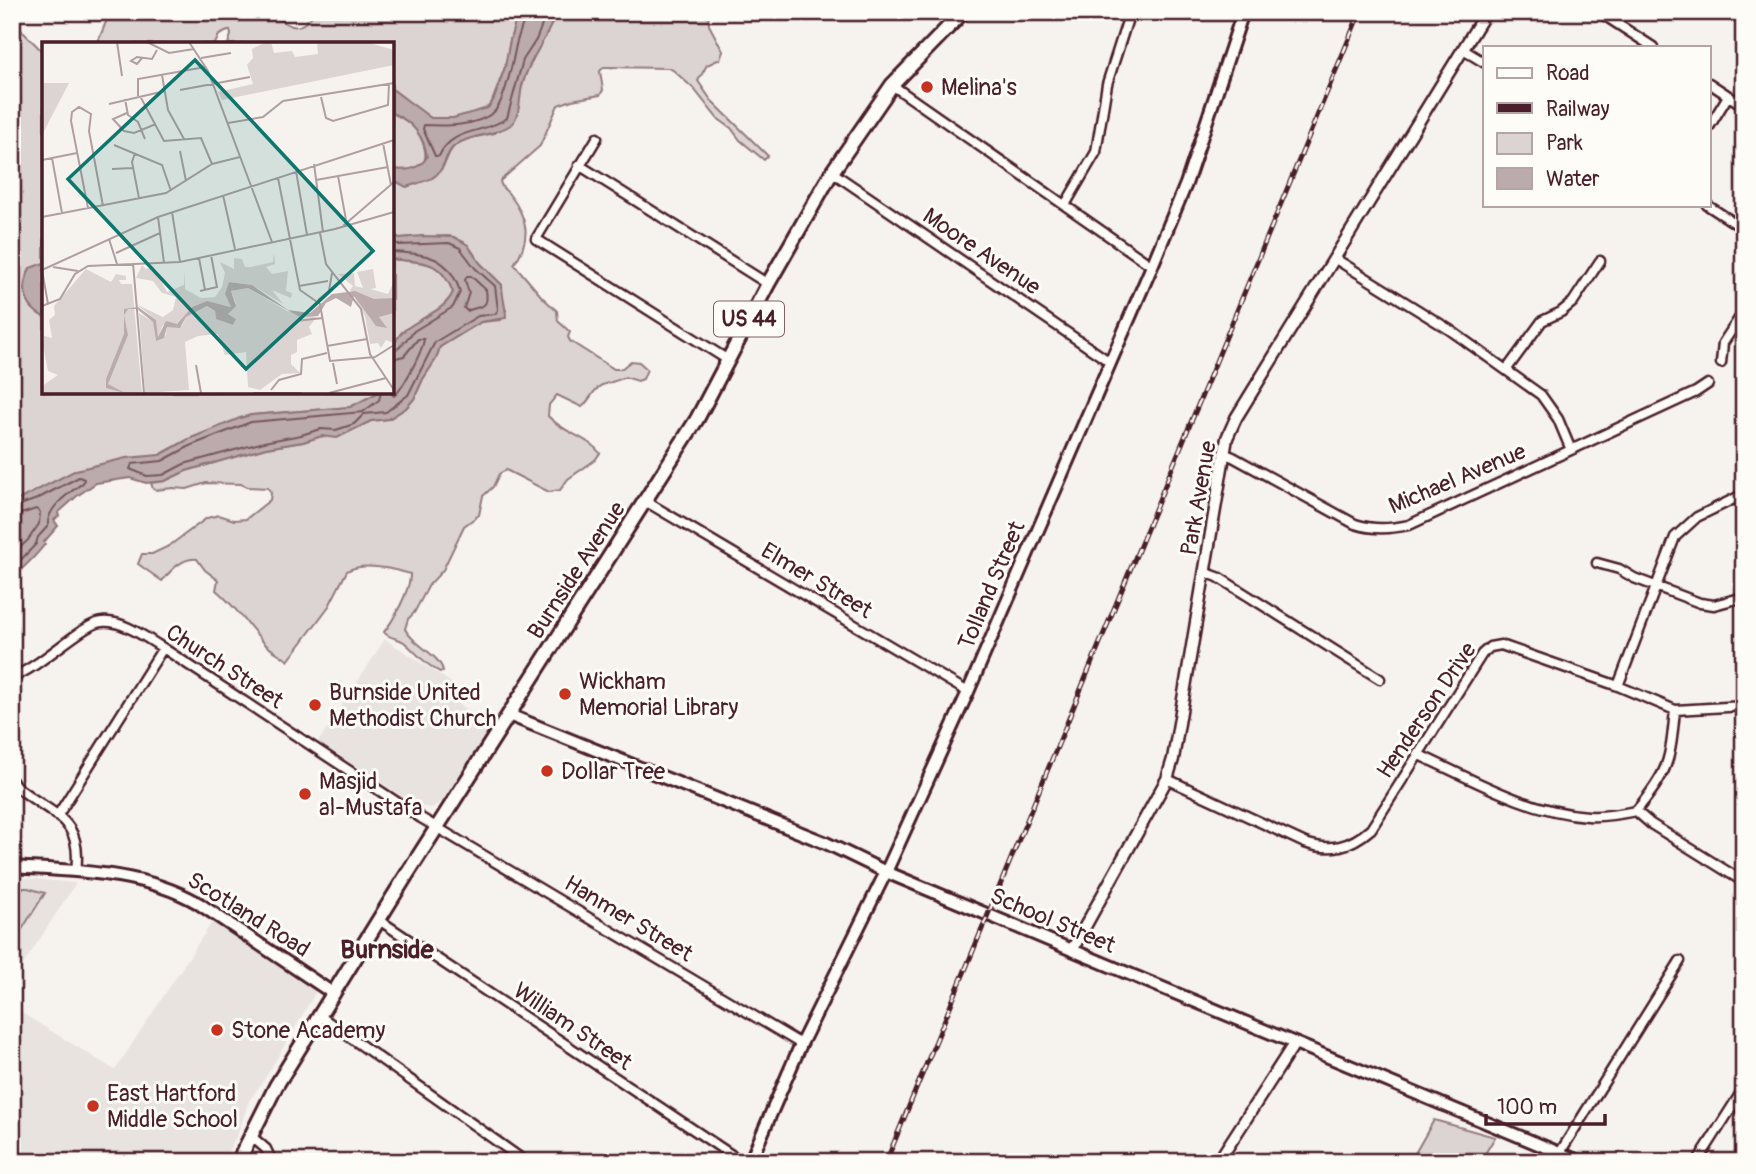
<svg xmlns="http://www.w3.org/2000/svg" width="1756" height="1174" font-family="Pangolin,sans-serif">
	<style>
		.built { fill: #e9e3e0 }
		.green { fill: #dcd4d2; stroke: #937a7e; stroke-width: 2 }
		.water { fill: #bbabac; stroke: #8e7378; stroke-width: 2 }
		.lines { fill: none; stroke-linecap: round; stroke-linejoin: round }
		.shore { stroke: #77575f; stroke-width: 2 }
		.minor-casing { stroke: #4a1f2b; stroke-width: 13 }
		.tertiary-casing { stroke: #4a1f2b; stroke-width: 15 }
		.secondary-casing { stroke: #4a1f2b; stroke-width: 16 }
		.primary-casing { stroke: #4a1f2b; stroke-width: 18 }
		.minor { stroke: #fdfcf7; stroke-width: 8 }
		.tertiary { stroke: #fdfcf7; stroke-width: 10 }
		.secondary { stroke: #fdfcf7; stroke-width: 10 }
		.primary { stroke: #fdfcf7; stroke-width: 12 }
		.rail-casing { stroke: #4a1f2b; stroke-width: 5 }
		.rail { stroke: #fdfcf7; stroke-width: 2.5; stroke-dasharray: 8; stroke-linecap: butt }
		.poi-dot { fill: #c8321e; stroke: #fdfcf7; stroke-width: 2.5 }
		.labels { text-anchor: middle; stroke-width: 6; stroke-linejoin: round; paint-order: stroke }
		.shield { fill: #fdfcf7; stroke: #806168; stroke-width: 2 }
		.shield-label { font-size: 21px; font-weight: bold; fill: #4a1f2b }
		.poi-label { font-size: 23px; fill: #4a1f2b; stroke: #fdfcf7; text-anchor: start }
		.street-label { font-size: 23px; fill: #4a1f2b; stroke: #fdfcf7 }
		.quarter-label { font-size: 26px; font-weight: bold; fill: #4a1f2b; stroke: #fdfcf7 }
		.inset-road { fill: none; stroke: #b19ea1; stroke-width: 2 }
		.view { fill: #0f766e; fill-opacity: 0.15; stroke: #0f766e; stroke-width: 3.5 }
		.inset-edge { fill: none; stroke: #4a1f2b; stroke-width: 3.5 }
	</style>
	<rect width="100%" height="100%" fill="#f6f3ef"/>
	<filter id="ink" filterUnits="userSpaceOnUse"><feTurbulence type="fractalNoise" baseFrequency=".0143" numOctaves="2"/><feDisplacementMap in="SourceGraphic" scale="14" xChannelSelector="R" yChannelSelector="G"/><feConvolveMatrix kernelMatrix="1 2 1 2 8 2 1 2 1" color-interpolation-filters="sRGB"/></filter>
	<g filter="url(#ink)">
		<!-- built -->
		<path class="built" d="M385,639L452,683L445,695L492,726L442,802L431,808L417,806L318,742Z
			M12,877L76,883L12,982Z
			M212,922L317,990L266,1077L249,1101L238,1133L223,1162H12V1007L115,1070Z"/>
		<!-- green -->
		<path class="green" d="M110,12H270C289,27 299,35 315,12H518L510,40L505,67L491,104C481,115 442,123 428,117C414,111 405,97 392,89V44H228L231,35L230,30L219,35L215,44H97Z
			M554,12H708L709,25L723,51L720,59L707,65L698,81L711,100L768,156L764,160L740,140L731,128L717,118L694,89L673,70L668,68L604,67L600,71L603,90L600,95L572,100L558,105L540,146L500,181C501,188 505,189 509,194C528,218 532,239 514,264L542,297L557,311L558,321L570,332L568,337L570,341L614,369H621L631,361L639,362L647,369L643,379L638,381L625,377C618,381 609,382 602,385C593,389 590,401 582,407L557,395L549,405L548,416C563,433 588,437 600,453L595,460L568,479L560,490L549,492L506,470L499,474L493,487L483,496L479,515L464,526L443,570L429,585L414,613L408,619L405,629C413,645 440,655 443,671L440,672C426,666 416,652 404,642C397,637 389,639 384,632C393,621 411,589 410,574C393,569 363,562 347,571L329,606L288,661C281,654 272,651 265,644C249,626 235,606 216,590L218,580L205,570L197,559C183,557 171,570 162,581L138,564L142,554H152L169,546L207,518L219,515L234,520L246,519L270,500L271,493L268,488L248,487L241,484L206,483L187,489L173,488L156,490L153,489L151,483L165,481L186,471L266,448L303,442L322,436L337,437L371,421L389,419L406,408L414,399L423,379L436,359L440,347L481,322L501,320L506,310L502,303V285L480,263L464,242L449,236L399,238L392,232V183L397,182L406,186C417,183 434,177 442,168C448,161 447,151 456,145C467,137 482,136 495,133L522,87L529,62L553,22Z
			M12,21L44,53V392H379L351,407L251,415L189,439L160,455L113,469L12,524V468L16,450L12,444Z
			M392,113C397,115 403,117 408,121C418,128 429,150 424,162L410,171L392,169Z
			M392,259C424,264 439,257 453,292L449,302L401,333L392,348Z
			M12,888H28L45,893L12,945Z
			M1434,1120L1495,1137L1480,1162H1410Z"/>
		<!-- water -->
		<path class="water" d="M518,12H554V17C546,42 529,58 522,86C519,99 521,118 509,126C493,136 473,134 457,144C444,152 446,171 432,178C425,182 414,184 406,187L397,182L392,183V169C406,171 419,170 427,157C424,135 411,121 392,113V89L431,118H453L488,108L494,99L505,67L510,40Z
			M392,232L399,238L422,236L454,237L468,245L480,263L502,285C502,297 506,307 506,318L481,322L440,347L436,359L423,379L414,399L406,408L388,419L371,421L337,438L322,436L303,442L266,448L186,471L165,481L146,483L130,478L96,483L77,496L58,513L59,516L54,520L58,526L44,542L45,544C39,552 20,573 12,576V503L76,470L126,458L160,455L189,439L240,418L251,415L350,407L379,392H392C392,379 389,359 393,347C403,318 441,319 453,292C440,259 424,263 392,259Z
			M44,263V317C23,306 21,289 30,268Z"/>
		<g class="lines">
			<!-- shore -->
			<path class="shore" d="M525,12C524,26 517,36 515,50C512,65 505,101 494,112C476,127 445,126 424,125L423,129L435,156H439C452,127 485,134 507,118L523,60L536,40L547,12
				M392,252C426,254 449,255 460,292L453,307L414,331L399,348L392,350
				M467,276H471L486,290C489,309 482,305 467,311L464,308L469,293L465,280Z
				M381,392L379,400L363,412L251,422L192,445L162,461L132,464L130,469L147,476L163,475L184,464L264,442L301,435L321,429L336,430L354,424L364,414L386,412L408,395L435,342L478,316L495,314L498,310L495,286L475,268L460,248L449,243L399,245L392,241
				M390,392L394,396C403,389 423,350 424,339H418L404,356L392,359
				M12,508L37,499L79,477L84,479L83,483C69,493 46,508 48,526L38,537L36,544L12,569
				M12,517L36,509L40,512L39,524L28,540L12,555"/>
			<!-- minor casing -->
			<g class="minor-casing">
				<path id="minor" d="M1599,12L1653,47
					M1462,49L1485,63
					M1709,83L1744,106
					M892,85L1152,266
					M1709,127L1728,96
					M597,138L536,239L728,360
					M579,165L768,284
					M832,172L1110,362
					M1065,205L1096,152L1107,84L1130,12
					M1707,205L1744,229
					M1334,258L1450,330L1541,395L1558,419L1571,450
					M1721,363L1723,343L1744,311
					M1507,369L1542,321L1561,312L1573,302L1600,261
					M1223,453L1233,457L1355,524C1374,530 1389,529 1409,525L1696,392L1708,384
					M645,501L968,692
					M1597,563L1619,569L1634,578L1700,603L1714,605L1744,597
					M1204,572L1218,577L1380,679
					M12,677C40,668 83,623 102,622C123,620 146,638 163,648L421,818L801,1044
					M1618,686L1675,537L1697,517L1744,494
					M1417,754C1472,779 1527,812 1588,816C1604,817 1621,814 1636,811C1669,771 1670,762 1675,710
					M1167,779L1305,843C1331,852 1350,847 1371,829L1482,654L1490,647L1501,645L1618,686L1675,710L1744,706
					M12,781L17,787C53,816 83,818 76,871
					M1636,811L1651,824L1744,882
					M58,815L163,648
					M379,920L736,1158L746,1162
					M320,1016L526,1162
					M251,1136L266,1149L272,1162
					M1554,1162L1680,961
					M1697,1162L1744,1088"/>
			</g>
			<!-- tertiary casing -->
			<g class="tertiary-casing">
				<path id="tertiary" d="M1072,950L1167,779L1173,759L1227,438L1236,418L1486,12
					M1218,1162L1294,1044"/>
			</g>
			<!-- secondary casing -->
			<g class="secondary-casing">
				<path id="secondary" d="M509,715L826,843L886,872C1117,970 1350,1065 1581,1162
					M12,867C75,871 142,871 198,903L334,994
					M750,1162L801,1044L886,872L968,692L1152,266L1186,184L1243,12"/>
			</g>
			<!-- primary casing -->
			<g class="primary-casing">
				<path id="primary" d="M238,1162L276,1086L404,879L697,419L768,284L832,172L892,85L963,12"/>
			</g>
			<!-- minor -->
			<use href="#minor" class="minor"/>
			<!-- tertiary -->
			<use href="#tertiary" class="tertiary"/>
			<!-- secondary -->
			<use href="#secondary" class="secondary"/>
			<!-- primary -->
			<use href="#primary" class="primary"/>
			<!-- rail casing -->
			<g class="rail-casing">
				<path id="rail" d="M886,1162L1360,12"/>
			</g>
			<!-- rail -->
			<use href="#rail" class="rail"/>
		</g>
	</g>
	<!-- markers -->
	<g class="poi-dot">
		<circle cx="927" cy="87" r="7"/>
		<circle cx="565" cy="694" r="7"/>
		<circle cx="315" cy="705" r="7"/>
		<circle cx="547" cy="771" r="7"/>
		<circle cx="305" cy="794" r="7"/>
		<circle cx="217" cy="1030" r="7"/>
		<circle cx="93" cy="1106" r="7"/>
	</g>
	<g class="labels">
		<!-- shield labels -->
		<rect class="shield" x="714" y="301.5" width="70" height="35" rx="5"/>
		<g class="shield-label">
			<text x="749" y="326">US 44</text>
		</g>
		<!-- poi labels -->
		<g class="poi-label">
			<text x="941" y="95">Melina's</text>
			<text x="579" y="689">Wickham<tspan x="579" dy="26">Memorial Library</tspan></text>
			<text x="329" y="700">Burnside United<tspan x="329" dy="26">Methodist Church</tspan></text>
			<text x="561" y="779">Dollar Tree</text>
			<text x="319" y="789">Masjid<tspan x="319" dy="26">al-Mustafa</tspan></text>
			<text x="231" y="1038">Stone Academy</text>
			<text x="107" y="1101">East Hartford<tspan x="107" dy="26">Middle School</tspan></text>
		</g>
		<!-- street labels -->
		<g class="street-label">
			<text transform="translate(982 251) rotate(34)" y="8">Moore Avenue</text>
			<text transform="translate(1457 478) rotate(-23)" y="8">Michael Avenue</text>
			<text transform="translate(1198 498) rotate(-80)" y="8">Park Avenue</text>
			<text transform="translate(576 570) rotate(-57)" y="8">Burnside Avenue</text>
			<text transform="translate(817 580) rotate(31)" y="8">Elmer Street</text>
			<text transform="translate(991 585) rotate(-67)" y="8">Tolland Street</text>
			<text transform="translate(225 666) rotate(33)" y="8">Church Street</text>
			<text transform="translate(1426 710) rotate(-56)" y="8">Henderson Drive</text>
			<text transform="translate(249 914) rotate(32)" y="8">Scotland Road</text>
			<text transform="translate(629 918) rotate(31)" y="8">Hanmer Street</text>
			<text transform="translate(1053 920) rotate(23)" y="8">School Street</text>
			<text transform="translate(573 1026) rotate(34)" y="8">William Street</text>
		</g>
		<!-- quarter labels -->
		<g class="quarter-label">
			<text x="387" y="958">Burnside</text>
		</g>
	</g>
	<!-- overview -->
	<g transform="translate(42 42)">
		<rect width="352" height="352" fill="#f6f3ef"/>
		<path d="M224,0H229L232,11L250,9L253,15L276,12L275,0H324L352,8V23L180,58L176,50L211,42L205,23L211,16L210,7ZM0,41H27L0,93ZM232,211L233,222L224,225L230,232L246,229L244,249L250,251L249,256L230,248L241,262L210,243L187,240L184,255L190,265L165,259L150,265L135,282L121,283L116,295L114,278L94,262L121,275L131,268L134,255L120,251L111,239L94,236L100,223L104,227L111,224L125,250L142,243L143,228V247L159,256L173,255L180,245L183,231L178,220L192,227V216L200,217L203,225H209L231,220ZM44,227L69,240L74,232L84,234V238H77L79,242H90L100,351H0V344L16,333L6,329L1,303L2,294L10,296L7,278L13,273L12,264ZM331,227L334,246L328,247L346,252L352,239L351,301L344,298L339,306L336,301L328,302L323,274L308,248L311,244L296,232L312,231L313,244L321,246L315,230ZM206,246L245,269L275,275L267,285L270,292L255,298V310L249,313V322L258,331L240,332L218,348L206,345L204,310L183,313L176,292L156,294L143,300L147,348L103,351L97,271L111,280L114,299L124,293L125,285L140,284L144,275L165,264L173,269L174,277L191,283L194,277L186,272L194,261L189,249Z" fill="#dcd4d2"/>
		<path d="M187,240L210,243L246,268L268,271L290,252L313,249L332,257L352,256V271L337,275L345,286L334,284L312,254L309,265L294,256L284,261L276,274L258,275L206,246L189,249L194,264L186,272L194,277L191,283L174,277L173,269L165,264L144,275L138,286L125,285L122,296L114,299L111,280L95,267H86L82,273L86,293L66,342L83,351L64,346V337L82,292V267L96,265L114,278L116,295L124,279L135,282L150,265L165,259L189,265L183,252Z" fill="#bbabac"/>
		<path class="inset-road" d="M75,0L80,34M105,0L127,11L152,7M147,0L166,29L230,200M100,16L95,22L89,19L95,15L110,17L115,8M159,16L189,11M120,33L126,68M138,48L208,35M96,54V37L163,25M98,54L122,99L159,96L170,122M279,55L284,76L291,79L346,63L347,42M83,57L86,73L96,80L103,97M67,62L123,49M126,68L142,97M85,71L71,77L82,89L92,91L114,82M186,81L221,75L241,59L352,41M341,101L349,143M72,103L120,123L129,149M138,109L144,139M93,111L90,120L97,156M10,116L20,171M0,118L35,111M272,122L281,190M70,127L91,126M254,129L265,193M296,134L304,178M236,136L258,248L278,262L288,319L333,315L352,303M274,138L346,125M181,153L193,207M46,166L29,79L30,70L37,65L49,72L47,89L61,164M130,170L138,220M0,175L124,151L170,122L198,115M116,175L122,221M301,184L352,140M278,191L284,222L319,267L328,312L352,348M67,197L75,222M74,211L118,191M157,216L163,248M91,221L102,351M11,225L36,229M0,228L6,262M0,228L116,175L352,98M257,244L286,239M158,249L175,245L169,213M276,258L287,249L290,231M0,264L18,257L33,232L46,224L138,220L293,187L352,170M254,279L281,276M285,304L325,297M291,321L295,342M154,323L159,351M229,348L237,338L259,332L260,317L285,311M211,351H260M287,351L344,336"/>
		<path class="view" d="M153,18L331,209L204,327L26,137Z"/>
		<rect width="352" height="352" class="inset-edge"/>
	</g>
	<!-- margin -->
	<rect width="1756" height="1174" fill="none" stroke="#fdfcf7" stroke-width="42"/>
	<rect x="21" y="21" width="1714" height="1132" fill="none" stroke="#4a1f2b" stroke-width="2.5" filter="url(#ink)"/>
	<!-- legend -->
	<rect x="1483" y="46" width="228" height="161" fill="#fdfcf7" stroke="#b5a4a5" stroke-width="2"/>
	<rect x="1497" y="68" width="35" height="10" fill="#fdfcf7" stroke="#b5a4a5" stroke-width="2"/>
	<text x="1546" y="80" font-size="21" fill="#4a1f2b">Road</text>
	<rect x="1497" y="103" width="35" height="10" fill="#4a1f2b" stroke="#b5a4a5" stroke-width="2"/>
	<text x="1546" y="116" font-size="21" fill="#4a1f2b">Railway</text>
	<rect x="1497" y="133" width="35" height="21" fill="#dcd4d2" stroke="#b5a4a5" stroke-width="2"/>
	<text x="1546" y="150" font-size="21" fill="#4a1f2b">Park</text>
	<rect x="1497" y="168" width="35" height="21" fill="#bbabac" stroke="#b5a4a5" stroke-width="2"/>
	<text x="1546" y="186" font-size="21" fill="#4a1f2b">Water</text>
	<!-- scale -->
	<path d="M1486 1114v10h119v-10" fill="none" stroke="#4a1f2b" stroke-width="3.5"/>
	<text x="1497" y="1114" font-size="21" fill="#4a1f2b" stroke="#fdfcf7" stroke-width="5" paint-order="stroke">100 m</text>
</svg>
